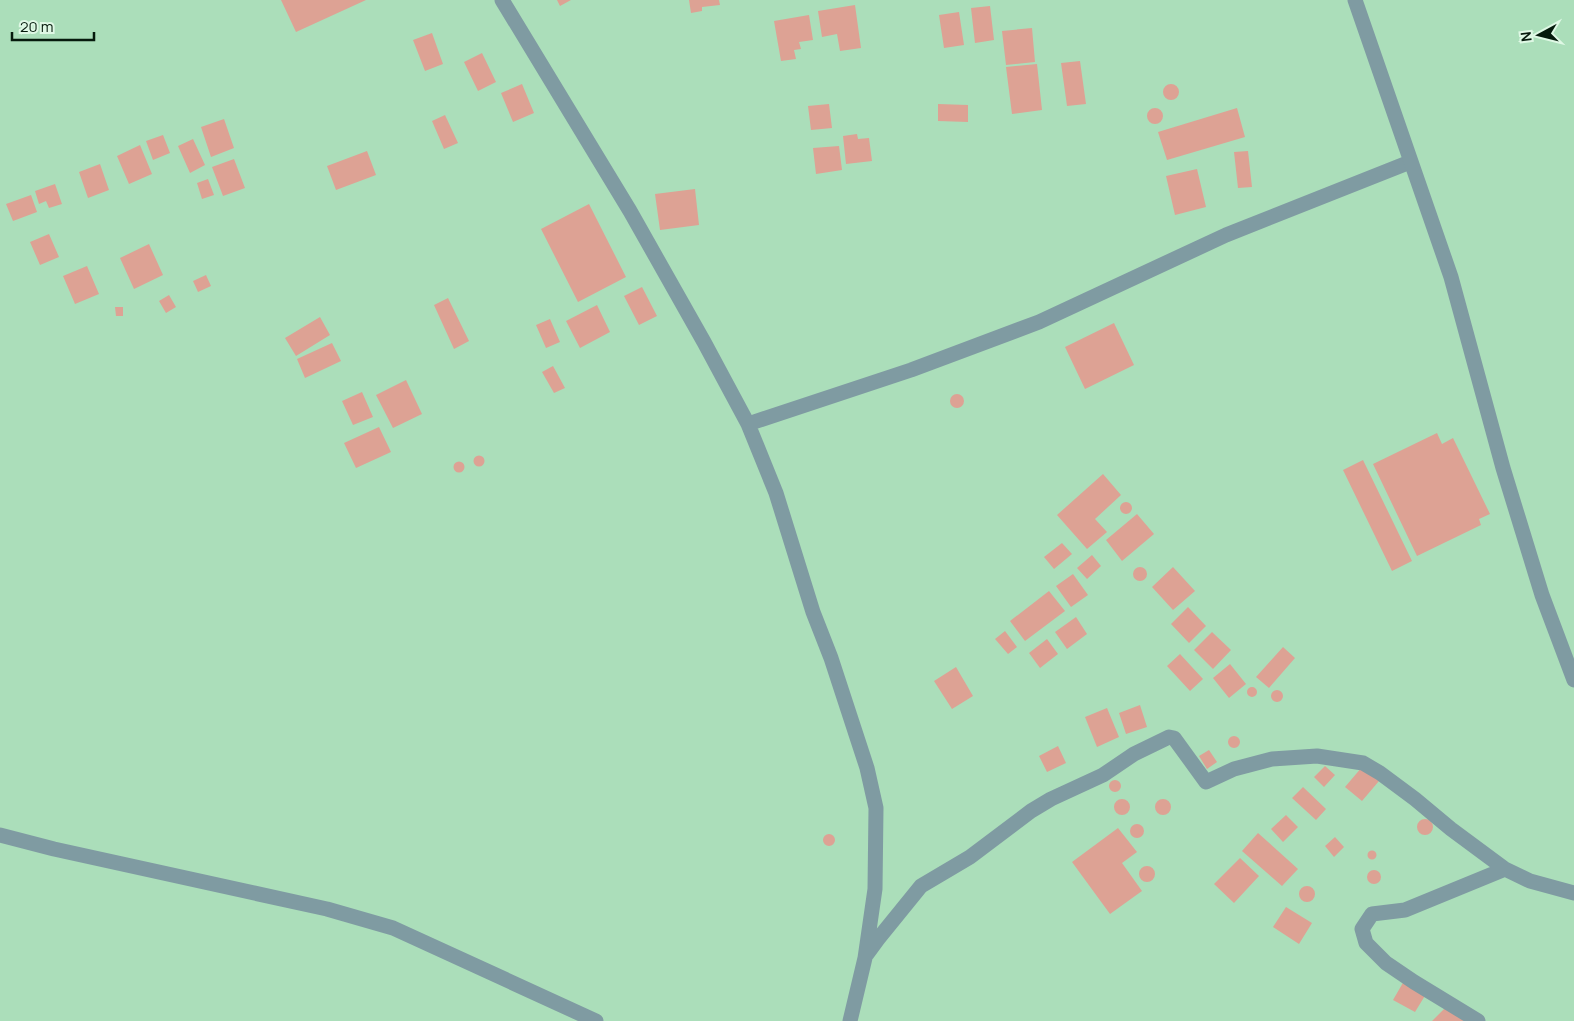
<svg xmlns="http://www.w3.org/2000/svg" width="1574" height="1021" font-family="Manrope,sans-serif">
	<style>
		.building { fill: #dda294 }
		.lines { fill: none; stroke-linecap: round; stroke-linejoin: round }
		.minor { stroke: #7f9ba2; stroke-width: 15 }
		.tertiary { stroke: #7f9ba2; stroke-width: 15 }
	</style>
	<rect width="100%" height="100%" fill="#abdeba"/>
	<!-- building -->
	<path class="building" d="M281,0H366L296,32Z
		M557,0H571L560,6Z
		M689,0H719L720,5L702,7V11L691,13Z
		M855,5L861,48L840,51L837,34L822,37L818,11Z
		M990,6L994,40L975,43L971,8Z
		M959,12L964,45L944,48L939,15Z
		M809,15L813,40L799,42L801,49L794,50L796,59L781,61L774,21Z
		M1032,28L1035,62L1006,65L1002,31Z
		M432,33L443,64L425,71L413,40Z
		M482,53L496,82L478,91L464,62Z
		M1080,61L1086,104L1067,106L1061,63Z
		M1037,64L1042,110L1012,114L1006,67Z
		M522,84L534,113L513,122L501,93Z
		M1163 92a8 8 0 1 1 16 0a8 8 0 1 1-16 0Z
		M829,104L832,128L811,130L808,106Z
		M938,104L968,105V122L938,121Z
		M1237,108L1245,137L1167,160L1158,132Z
		M1147 116a8 8 0 1 1 16 0a8 8 0 1 1-16 0Z
		M445,115L458,143L444,149L432,121Z
		M224,119L234,148L211,157L201,127Z
		M857,134L858,139L869,138L872,161L846,164L843,136Z
		M163,135L170,153L153,160L146,141Z
		M193,139L205,165L190,173L178,146Z
		M140,145L152,174L129,184L117,156Z
		M839,146L842,170L816,174L813,148Z
		M367,151L376,175L336,190L327,166Z
		M1248,151L1252,187L1238,188L1234,152Z
		M234,159L245,188L223,196L212,167Z
		M100,164L109,190L88,198L79,172Z
		M1197,169L1206,207L1175,215L1166,176Z
		M208,179L214,195L202,199L197,183Z
		M55,184L62,204L49,208L46,201L39,204L35,191Z
		M695,189L699,225L660,230L655,194Z
		M31,195L37,212L13,221L6,204Z
		M589,204L626,277L578,302L541,229Z
		M49,234L59,257L40,265L30,242Z
		M149,244L163,275L134,289L120,258Z
		M87,266L99,294L75,304L63,276Z
		M206,275L211,286L198,292L193,281Z
		M642,287L657,316L639,325L624,296Z
		M169,295L176,307L166,313L159,301Z
		M448,298L469,341L454,349L434,305Z
		M597,305L610,332L580,348L566,321Z
		M115,307H123V316H116Z
		M320,317L330,335L296,356L285,338Z
		M550,319L560,342L546,348L536,325Z
		M1114,323L1134,365L1085,389L1065,347Z
		M332,343L341,361L305,378L297,359Z
		M553,366L565,388L554,393L542,372Z
		M406,380L422,414L393,428L376,395Z
		M362,392L373,417L353,425L342,401Z
		M950 401a7 7 0 1 1 14 0a7 7 0 1 1-14 0Z
		M379,427L391,452L356,468L344,443Z
		M1437,433L1442,444L1453,438L1490,514L1479,519L1481,525L1417,556L1373,464Z
		M473.5 461a5.5 5.5 0 1 1 11 0a5.5 5.5 0 1 1-11 0Z
		M1363,460L1412,561L1392,571L1343,470Z
		M453.5 467a5.5 5.5 0 1 1 11 0a5.5 5.5 0 1 1-11 0Z
		M1103,474L1121,495L1095,519L1107,532L1087,549L1057,515Z
		M1120 508a6 6 0 1 1 12 0a6 6 0 1 1-12 0Z
		M1137,514L1154,534L1122,561L1106,540Z
		M1062,543L1072,554L1054,569L1044,557Z
		M1092,555L1101,566L1087,579L1077,568Z
		M1173,567L1195,591L1173,610L1152,587Z
		M1133 574a7 7 0 1 1 14 0a7 7 0 1 1-14 0Z
		M1073,574L1088,595L1071,607L1056,586Z
		M1049,591L1065,611L1025,641L1010,621Z
		M1188,607L1206,626L1189,643L1171,624Z
		M1076,617L1087,634L1067,649L1055,632Z
		M1005,631L1017,647L1008,654L995,639Z
		M1212,632L1231,650L1213,669L1194,650Z
		M1047,639L1058,654L1040,668L1029,653Z
		M1283,647L1295,658L1269,688L1256,677Z
		M1180,654L1203,679L1190,691L1167,666Z
		M1230,664L1246,684L1229,698L1213,678Z
		M956,667L973,696L952,709L934,681Z
		M1247 692a5 5 0 1 1 10 0a5 5 0 1 1-10 0Z
		M1271 696a6 6 0 1 1 12 0a6 6 0 1 1-12 0Z
		M1140,705L1147,727L1126,734L1119,713Z
		M1107,708L1119,737L1097,747L1085,717Z
		M1228 742a6 6 0 1 1 12 0a6 6 0 1 1-12 0Z
		M1058,746L1066,763L1047,772L1039,756Z
		M1209,750L1217,762L1207,769L1199,756Z
		M1325,766L1335,775L1324,787L1314,777Z
		M1362,767L1379,781L1362,801L1345,787Z
		M1109 786a6 6 0 1 1 12 0a6 6 0 1 1-12 0Z
		M1303,787L1326,809L1316,820L1292,798Z
		M1114 807a8 8 0 1 1 16 0a8 8 0 1 1-16 0Z
		M1155 807a8 8 0 1 1 16 0a8 8 0 1 1-16 0Z
		M1286,815L1298,827L1283,842L1271,829Z
		M1417 827a8 8 0 1 1 16 0a8 8 0 1 1-16 0Z
		M1130 831a7 7 0 1 1 14 0a7 7 0 1 1-14 0Z
		M1118,828L1137,852L1122,863L1142,891L1110,914L1072,862Z
		M1258,833L1298,869L1282,886L1242,851Z
		M823 840a6 6 0 1 1 12 0a6 6 0 1 1-12 0Z
		M1335,837L1344,847L1334,857L1325,846Z
		M1367.5 855a4.5 4.5 0 1 1 9 0a4.5 4.5 0 1 1-9 0Z
		M1240,858L1259,876L1234,903L1214,884Z
		M1139 874a8 8 0 1 1 16 0a8 8 0 1 1-16 0Z
		M1367 877a7 7 0 1 1 14 0a7 7 0 1 1-14 0Z
		M1299 894a8 8 0 1 1 16 0a8 8 0 1 1-16 0Z
		M1286,907L1312,923L1299,944L1273,927Z
		M1404,981L1426,994L1415,1012L1393,1000Z
		M1448,1005L1464,1021H1432Z"/>
	<g class="lines">
		<!-- minor -->
		<path class="minor" d="M502,0L630,211L704,342L748,424L776,493L813,612L831,658L867,768L876,808L875,889L865,958L850,1021
			M748,424L911,370L1039,322L1226,235L1410,162
			M0,835L54,849L327,909L393,928L596,1021
			M867,954L878,939L921,886L970,857L1031,811L1051,799L1103,775L1134,754L1169,737L1174,738L1206,782L1234,769L1272,759L1317,756L1363,763L1380,773L1415,799L1451,829L1505,869L1530,881L1574,893
			M1478,1021L1414,982L1386,963L1366,943L1362,929L1372,914L1405,910L1505,869"/>
		<!-- tertiary -->
		<path class="tertiary" d="M1355,0L1451,277L1503,468L1542,595L1574,680"/>
	</g>
	<!-- north arrow -->
	<g transform="translate(1539 35) rotate(263)" stroke="#dff8e5" stroke-width="4" paint-order="stroke">
	<path d="M0-4L9 19L0 12L-9 19Z" fill="#061a0d"/>
	<text y="-8" font-size="14" font-weight="bold" text-anchor="middle" fill="#061a0d">N</text>
	</g>
	<!-- scale -->
	<path d="M12 32v8h82v-8" fill="none" stroke="#061a0d" stroke-width="2.5"/>
	<text x="20" y="32" font-size="15" fill="#061a0d" stroke="#dff8e5" stroke-width="4" paint-order="stroke">20 m</text>
</svg>
